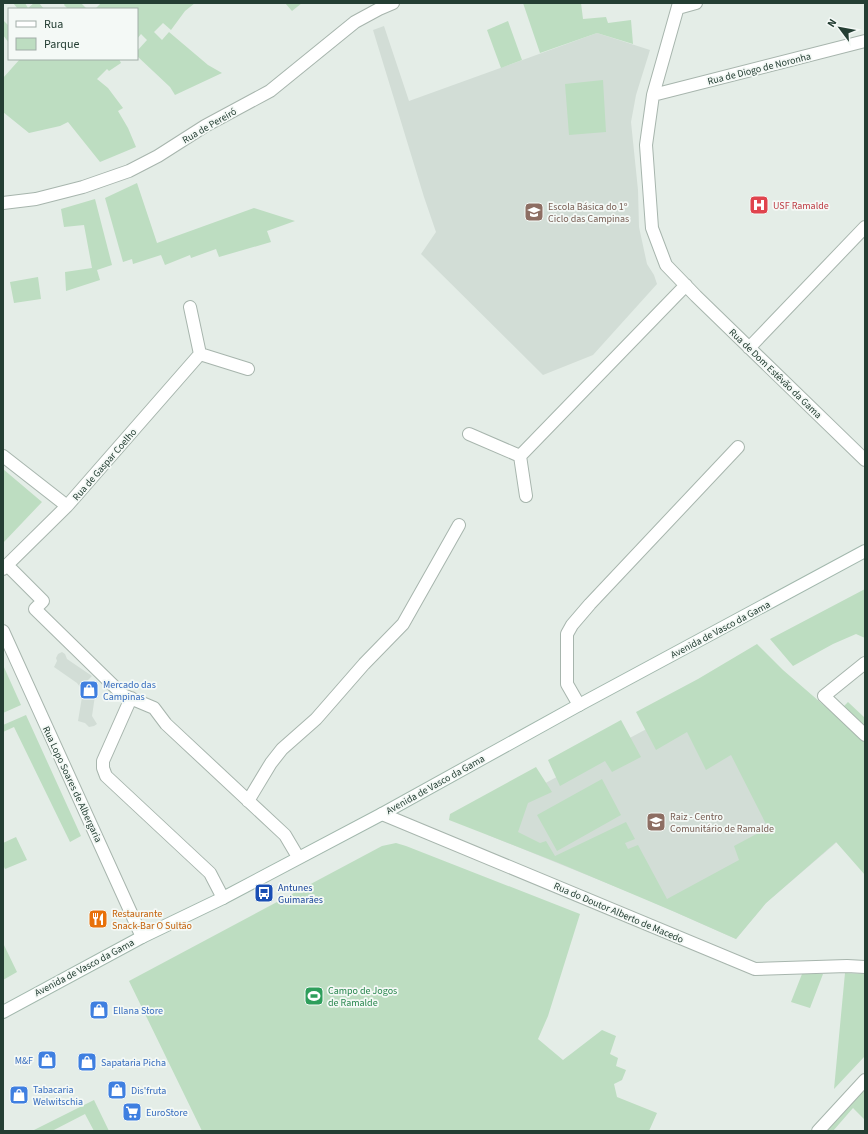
<svg xmlns="http://www.w3.org/2000/svg" width="868" height="1134" font-family="'Source Sans 3',sans-serif">
	<style>
		.built { fill: #d2ddd6 }
		.green { fill: #bdddc1 }
		.lines { fill: none; stroke-linecap: round; stroke-linejoin: round }
		.street-casing { stroke: #a7b5ad; stroke-width: 14 }
		.secondary-casing { stroke: #a2b8ad; stroke-width: 14 }
		.street { stroke: #fff; stroke-width: 12 }
		.secondary { stroke: #fff; stroke-width: 12 }
		.labels { text-anchor: middle; stroke-width: 3.5; stroke-linejoin: round; paint-order: stroke }
		.street-label { font-size: 10px; fill: #243e33; stroke: #f4f9f6 }
		.health-label { font-size: 10px; fill: #be3a42; stroke: #f4f9f6; text-anchor: start }
		.education-label { font-size: 10px; fill: #785e54; stroke: #f4f9f6; text-anchor: start }
		.shop-label { font-size: 10px; fill: #366cbe; stroke: #f4f9f6; text-anchor: start }
		.transit-label { font-size: 10px; fill: #164399; stroke: #f4f9f6; text-anchor: start }
		.food-label { font-size: 10px; fill: #c56008; stroke: #f4f9f6; text-anchor: start }
		.leisure-label { font-size: 10px; fill: #27864d; stroke: #f4f9f6; text-anchor: start }
	</style>
	<rect width="100%" height="100%" fill="#e4ede7"/>
	<!-- built -->
	<path class="built" d="M384,26L409,101L597,33L650,50L636,95L631,122L638,190L639,227L647,264L654,275L657,284L593,355L543,375L421,254L436,232L424,197L373,30Z
		M62,652L65,654L67,659L92,676L87,681L91,689H96L92,716L97,724L94,726L89,727L85,723L78,721L83,691L77,683L54,667L57,661L56,658L58,654Z
		M712,694L837,842L766,903L736,939L641,897L488,835L495,810Z"/>
	<!-- green -->
	<path class="green" d="M13,3H25L28,8L34,3H39L44,9H18Z
		M65,3H81L87,9H68L64,5Z
		M101,3H195L185,11L171,30L163,23L154,32L162,40L169,32L208,65L222,73L175,95L170,87L137,56V51L147,40L141,34L137,39V9H95Z
		M285,3H302L292,11Z
		M523,3H581L583,19L606,17L608,23L631,20L633,44L597,33L540,53Z
		M3,20L9,26V43L3,35Z
		M508,21L522,60L501,68L487,30Z
		M20,59H119L121,63L109,71L107,69L97,79L108,88L123,108L118,111L128,128L136,147L100,162L68,122L60,126L29,133L3,112V78Z
		M603,80L606,132L569,135L565,84Z
		M137,183L157,243L254,208L295,221L267,231L271,242L219,257L216,249L191,258L190,255L165,265L161,255L133,264L132,259L123,262L105,198Z
		M95,199L112,265L97,270L100,280L66,291L65,272L92,268L84,225L64,227L61,209Z
		M38,277L41,299L14,303L10,282Z
		M3,469L42,502L3,543Z
		M865,589V638L856,634L833,644L793,666L770,639Z
		M757,644L783,670L835,715L848,702L865,718V875L836,842L766,903L736,939L675,912L559,863L449,820L450,814L536,767L552,792L528,803L518,832L540,843L546,841L555,856L626,822L635,839L625,843L628,849L638,845L667,899L739,860L734,846L768,828L731,755L706,770L687,732L656,750L636,712L698,679Z
		M3,665L21,705L3,713Z
		M26,715L81,836L70,842L14,727L3,732V725Z
		M621,720L641,757L612,772L605,761L560,786L548,760Z
		M602,779L621,815L557,851L537,815Z
		M16,837L27,860L5,869L3,865V843Z
		M396,843L406,846L580,914L548,1016L538,1039L563,1060L602,1030L616,1036L610,1054L618,1058L616,1066L626,1070L622,1080L614,1084L617,1097L657,1113L649,1131H202L129,981L382,846Z
		M3,943L17,972L3,980Z
		M845,973L865,974V1056L834,1089Z
		M802,974H823L810,1008L791,1002Z
		M865,1080V1120L853,1108L833,1131H818Z
		M94,1100L109,1131H94L85,1114L52,1131H32Z"/>
	<g class="lines">
		<!-- street casing -->
		<g class="street-casing">
			<path id="street" d="M679,3L653,95L646,145L652,228L666,265L696,296L865,460
				M678,8L696,3
				M653,95L865,41
				M3,203L36,199L83,187L129,171L158,156L205,126L270,91L355,22L379,9L393,3
				M190,307L200,354
				M749,348L865,227
				M469,434L520,456L686,285
				M3,456L67,506
				M520,456L526,496
				M7,565L43,601L35,609L123,695L154,708L166,724L285,835L298,857
				M3,569L67,506L200,354L248,369
				M3,631L142,937
				M865,663L824,696L865,735
				M131,698L103,761V768L106,776L210,873L223,898
				M579,705L567,684V634L572,625L590,604L738,447
				M248,801L271,763L282,749L316,719L364,664L403,624L459,525
				M382,814L755,969L847,966L865,967
				M818,1131L865,1080"/>
		</g>
		<!-- secondary casing -->
		<g class="secondary-casing">
			<path id="secondary" d="M3,1012L142,937L223,898L382,814L579,705L865,551"/>
		</g>
		<!-- street -->
		<use href="#street" class="street"/>
		<!-- secondary -->
		<use href="#secondary" class="secondary"/>
	</g>
	<!-- icons -->
	<defs>
		<g id="hospital-square" transform="scale(1)"><rect x="-9" y="-9" width="18" height="18" rx="4" fill="#e0444e" stroke="#f4f9f6"/><path d="M-5-5h3v3.5h4V-5h3V5h-3V1.5h-4V5h-3Z" fill="#fff"/></g>
		<g id="school-square" transform="scale(1)"><rect x="-9" y="-9" width="18" height="18" rx="4" fill="#8d6e63" stroke="#f4f9f6"/><path d="M0-5L7-2L0 1L-7-2ZM-4 1L0 2.5L4 1V4Q0 6-4 4Z" fill="#fff"/></g>
		<g id="shop-square" transform="scale(1)"><rect x="-9" y="-9" width="18" height="18" rx="4" fill="#3f7fe0" stroke="#f4f9f6"/><path d="M-5-2.5h2.3a2.7 3.5 0 0 1 5.4 0H5L5.5 6h-11ZM-1.5-2.5h3a1.5 2.3 0 0 0-3 0Z" fill="#fff"/></g>
		<g id="bus-square" transform="scale(1)"><rect x="-9" y="-9" width="18" height="18" rx="4" fill="#1a4fb4" stroke="#f4f9f6"/><path d="M-5-6H5V4H4V6H2V4H-2V6H-4V4H-5ZM-3.5-4V0h7V-4ZM-3.5 1.2v1.5H-2V1.2ZM2 1.2v1.5H3.5V1.2Z" fill="#fff"/></g>
		<g id="restaurant-square" transform="scale(1)"><rect x="-9" y="-9" width="18" height="18" rx="4" fill="#e8710a" stroke="#f4f9f6"/><path d="M-5-6h1v4h1v-4h1v4h1v-4h1v5L-1.5 .5V6h-2V.5L-5-1ZM5-6V6H3V1.5H1.5Q1.5-4 5-6Z" fill="#fff"/></g>
		<g id="stadium-square" transform="scale(1)"><rect x="-9" y="-9" width="18" height="18" rx="4" fill="#2e9e5b" stroke="#f4f9f6"/><path d="M0-5a6.5 5 0 1 0 0 10a6.5 5 0 1 0 0-10ZM-3.5-1.8h7v3.6h-7Z" fill="#fff"/></g>
		<g id="supermarket-square" transform="scale(1)"><rect x="-9" y="-9" width="18" height="18" rx="4" fill="#3f7fe0" stroke="#f4f9f6"/><path d="M-6-5.5h2.5l.6 2H6L4.5 2H-2.5L-4.4-4H-6ZM-1.5 3.2a1.3 1.3 0 1 0 .1 0ZM3 3.2a1.3 1.3 0 1 0 .1 0Z" fill="#fff"/></g>
	</defs>
	<g fill-rule="evenodd">
		<use href="#hospital-square" x="759" y="205"/>
		<use href="#school-square" x="534" y="212"/>
		<use href="#shop-square" x="89" y="690"/>
		<use href="#school-square" x="656" y="822"/>
		<use href="#bus-square" x="264" y="893"/>
		<use href="#restaurant-square" x="98" y="919"/>
		<use href="#stadium-square" x="314" y="996"/>
		<use href="#shop-square" x="99" y="1010"/>
		<use href="#shop-square" x="47" y="1060"/>
		<use href="#shop-square" x="87" y="1062"/>
		<use href="#shop-square" x="117" y="1090"/>
		<use href="#shop-square" x="19" y="1095"/>
		<use href="#supermarket-square" x="132" y="1112"/>
	</g>
	<g class="labels">
		<!-- street labels -->
		<g class="street-label">
			<text transform="translate(759 68) rotate(-14)" y="4">Rua de Diogo de Noronha</text>
			<text transform="translate(209 125) rotate(-30)" y="4">Rua de Pereiró</text>
			<text transform="translate(776 373) rotate(44)" y="4">Rua de Dom Estêvão da Gama</text>
			<text transform="translate(104 464) rotate(-49)" y="4">Rua de Gaspar Coelho</text>
			<text transform="translate(720 629) rotate(-28)" y="4">Avenida de Vasco da Gama</text>
			<text transform="translate(73 784) rotate(65)" y="4">Rua Lopo Soares de Albergaria</text>
			<text transform="translate(435 784) rotate(-29)" y="4">Avenida de Vasco da Gama</text>
			<text transform="translate(619 912) rotate(23)" y="4">Rua do Doutor Alberto de Macedo</text>
			<text transform="translate(84 967) rotate(-28)" y="4">Avenida de Vasco da Gama</text>
		</g>
		<!-- health labels -->
		<g class="health-label">
			<text x="773" y="209">USF Ramalde</text>
		</g>
		<!-- education labels -->
		<g class="education-label">
			<text x="548" y="210">Escola Básica do 1º<tspan x="548" dy="12">Ciclo das Campinas</tspan></text>
			<text x="670" y="820">Raiz - Centro<tspan x="670" dy="12">Comunitário de Ramalde</tspan></text>
		</g>
		<!-- shop labels -->
		<g class="shop-label">
			<text x="103" y="688">Mercado das<tspan x="103" dy="12">Campinas</tspan></text>
			<text x="113" y="1014">Ellana Store</text>
			<text x="33" y="1064" text-anchor="end">M&amp;F</text>
			<text x="101" y="1066">Sapataria Picha</text>
			<text x="33" y="1093">Tabacaria<tspan x="33" dy="12">Welwitschia</tspan></text>
			<text x="131" y="1094">Dis'fruta</text>
			<text x="146" y="1116">EuroStore</text>
		</g>
		<!-- transit labels -->
		<g class="transit-label">
			<text x="278" y="891">Antunes<tspan x="278" dy="12">Guimarães</tspan></text>
		</g>
		<!-- food labels -->
		<g class="food-label">
			<text x="112" y="917">Restaurante<tspan x="112" dy="12">Snack-Bar O Sultão</tspan></text>
		</g>
		<!-- leisure labels -->
		<g class="leisure-label">
			<text x="328" y="994">Campo de Jogos<tspan x="328" dy="12">de Ramalde</tspan></text>
		</g>
	</g>
	<!-- border -->
	<rect width="868" height="1134" fill="none" stroke="#243e33" stroke-width="8"/>
	<!-- legend -->
	<rect x="8" y="8" width="130" height="52" fill="#f4f9f6" stroke="#a1aea8"/>
	<rect x="16" y="21" width="20" height="6" fill="#ffffff" stroke="#a1aea8"/>
	<text x="44" y="28" font-size="12" fill="#243e33">Rua</text>
	<rect x="16" y="38" width="20" height="12" fill="#bdddc1" stroke="#a1aea8"/>
	<text x="44" y="48" font-size="12" fill="#243e33">Parque</text>
	<!-- north arrow -->
	<g transform="translate(840 28) rotate(302)" stroke="#f4f9f6" stroke-width="3" paint-order="stroke">
	<path d="M0-3L7 15L0 10L-7 15Z" fill="#243e33"/>
	<text y="-6" font-size="11" font-weight="bold" text-anchor="middle" fill="#243e33">N</text>
	</g>
</svg>
